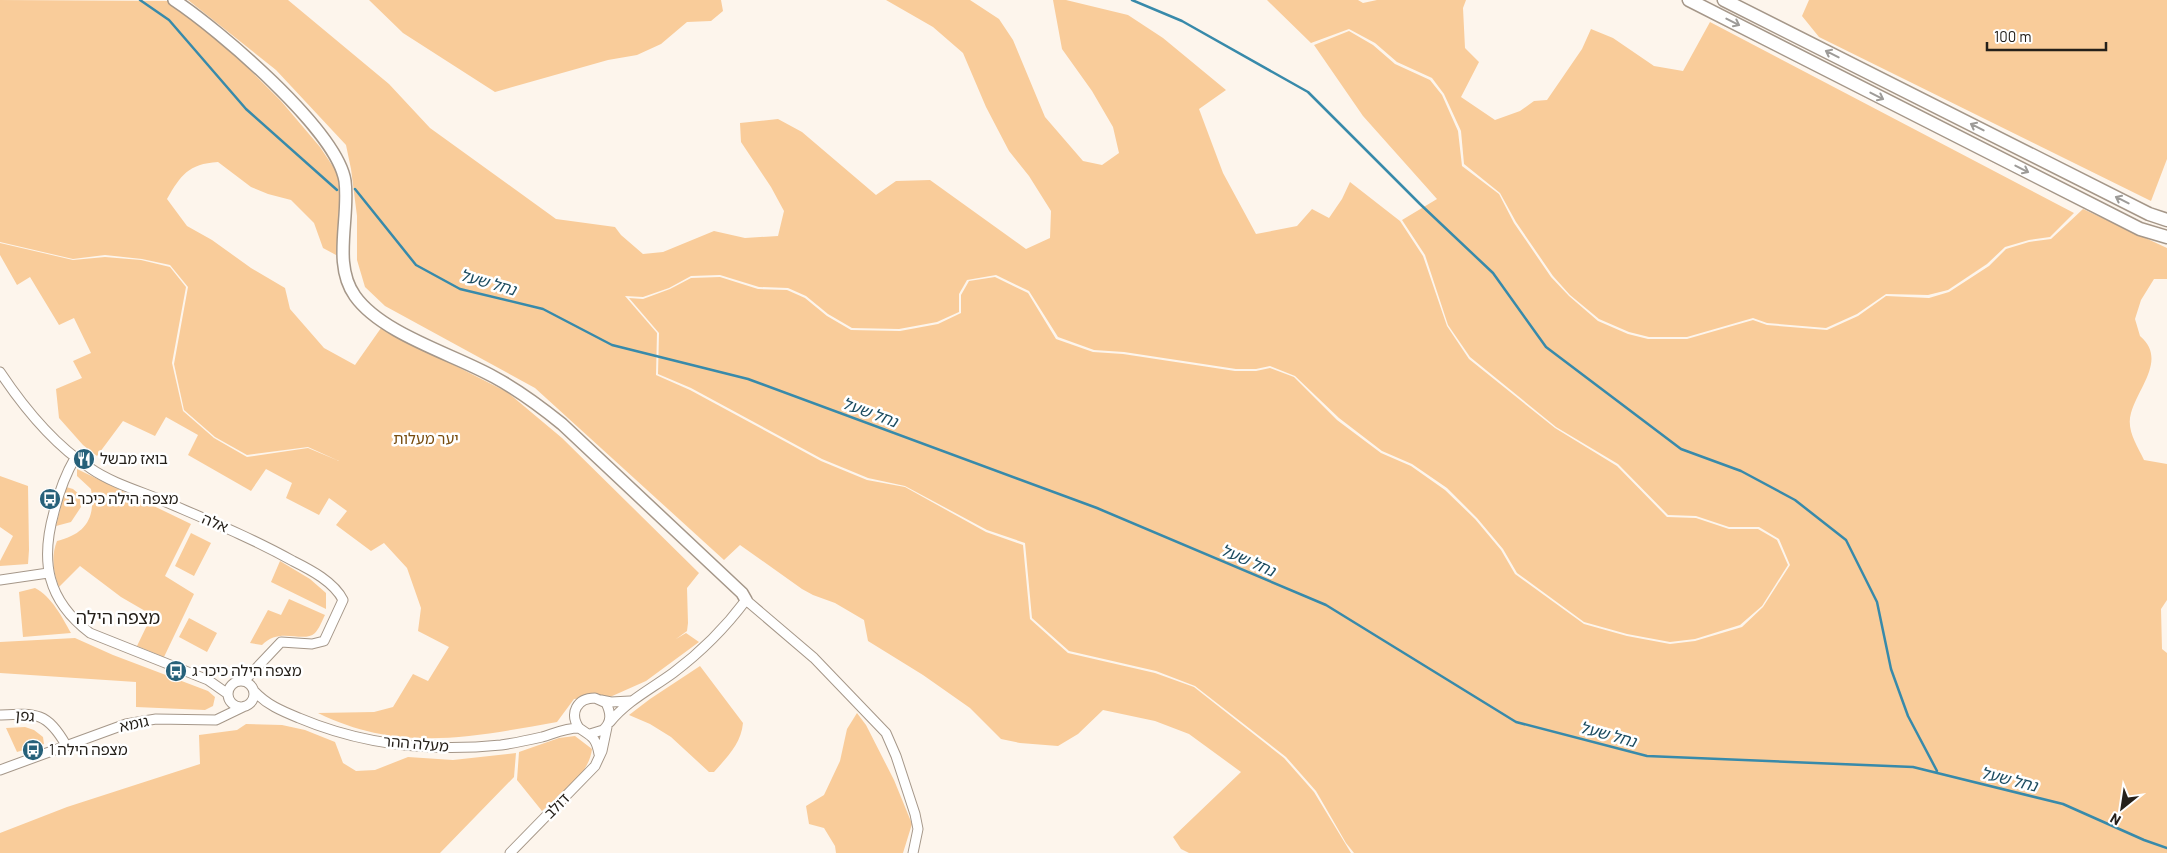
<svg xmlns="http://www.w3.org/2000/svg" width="2167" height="853" font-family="Barlow,'Noto Sans Hebrew',sans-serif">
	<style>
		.green { fill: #f9cc9a }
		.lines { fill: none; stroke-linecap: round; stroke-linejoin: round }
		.stream { stroke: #388aaa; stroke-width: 2.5 }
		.minor-casing { stroke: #a59789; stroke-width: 11 }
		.major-casing { stroke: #a59789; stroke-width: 14 }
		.highway-casing { stroke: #a59789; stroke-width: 15 }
		.minor { stroke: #fff; stroke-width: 9 }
		.major { stroke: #fff; stroke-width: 11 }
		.highway { stroke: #fff; stroke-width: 12 }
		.oneway { stroke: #9d9b98 }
		.labels { text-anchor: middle; stroke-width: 5; stroke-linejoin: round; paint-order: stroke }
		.park-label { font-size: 15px; fill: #794d0f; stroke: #fff }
		.poi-label { font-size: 15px; fill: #25201a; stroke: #fff; text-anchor: start }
		.street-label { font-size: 15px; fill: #25201a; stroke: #fff }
		.water-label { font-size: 16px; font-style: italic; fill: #1c4c60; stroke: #fff }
		.quarter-label { font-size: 18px; fill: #25201a; stroke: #fff }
	</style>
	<rect width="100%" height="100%" fill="#fdf5ec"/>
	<!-- green -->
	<path class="green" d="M0,0L169,1L228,48L281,101L320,147L338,174L341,214L336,255L323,248L314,223L291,200L268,194L251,187L218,162C188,164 181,175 167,199L187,226L212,240L251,268L285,288L290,309L324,348L355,365L381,328L507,392L562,438L699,573L687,588L688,623L687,631L676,639L686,633L699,642L646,681L610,697L574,699L557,722C472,737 399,753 318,713L374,712L393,707L413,674L428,681L449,647L418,631L421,608L407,568L384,543L371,551L336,525L347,511L329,498L319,515L286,498L292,483L266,469L251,491L188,455L198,435L166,417L155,436L123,421L97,456L83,445L59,418L56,389L82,378L73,361L91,353L74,318L59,325L30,277L17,285L0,255V243L73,260L105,257L141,260L170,267L186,287L172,363L183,411L214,438L247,457L308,448L339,461L308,447L247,455L215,437L184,410L174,364L188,287L170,265L142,259L105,255L73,259L0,242Z
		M188,0H288L389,84L430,128L556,219L615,227L621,235L643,254L663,252L714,231L745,238L778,236L784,211L771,187L741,142L740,123L778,119L802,132L876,195L896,181L930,180L1026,249L1050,238L1051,211L1029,176L1009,151L986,107L963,53L933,27L886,0H970L999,19L1013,40L1045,117L1083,161L1102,165L1119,153L1113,127L1092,91L1062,49L1053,0H1066L1128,15L1163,38L1226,90L1199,109L1223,173L1256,234L1297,226L1312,209L1329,218L1342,199L1350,182L1400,221L1423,256L1447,326L1469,359L1555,428L1617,466L1667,517L1696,518L1729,529H1758L1777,540L1788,565L1762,606L1740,625L1695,639L1670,642L1627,634L1584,622L1517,573L1503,549L1477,518L1447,488L1412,464L1382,451L1339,418L1295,376L1270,366L1256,369H1236L1124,352L1094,350L1058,337L1029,291L996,275L967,280L959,294V312L937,322L899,329L852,328L828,314L806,296L788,288L759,287L720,275L691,276L669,288L643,297L625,296L657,333L656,375L690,390L821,461L867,480L905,487L986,532L1023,545L1030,619L1068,653L1155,673L1194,687L1284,758L1314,792L1351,853H1189L1181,849L1173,837L1241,772L1189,734L1155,721L1103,710L1078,734L1058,746L1020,743L1001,739L970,708L923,675L868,641L864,620L835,603L813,595L802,589L740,545L724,560L535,388L385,306L365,287L357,260V216L351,169L346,145L276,70Z
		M369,0H721L723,11L711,21L687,22L661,44L637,55L608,60L495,92L403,33Z
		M1267,0H1358L1363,3L1377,0H1466L1463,8L1465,48L1479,62L1461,97L1495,120L1520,111L1534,101L1547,100L1582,49L1591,29L1613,38L1654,66L1683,71L1710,22L2074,213L2050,237L2029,240L2005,247L1987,264L1948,290L1928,295L1886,294L1857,314L1826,328L1767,323L1753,318L1687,337H1649L1629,332L1599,319L1570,295L1553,276L1516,222L1500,193L1464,164L1461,131L1444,94L1432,78L1397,62L1375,43L1349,29L1311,43Z
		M1809,0H2167V159L2151,201L1819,37L1802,16Z
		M1349,31L1373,45L1395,64L1430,80L1442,95L1458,131L1462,166L1499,194L1514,223L1551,277L1569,296L1598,321L1628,334L1648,339H1687L1753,320L1767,325L1827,330L1858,316L1886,296L1929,298L1949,292L1989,266L2006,249L2029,242L2051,239L2083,209L2167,248V279H2154L2141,300L2135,319L2140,336C2167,359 2139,386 2131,413C2126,430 2137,445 2144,460L2167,464V600L2161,609L2162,649L2167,653V853H1354L1346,843L1316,791L1286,757L1195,686L1156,671L1069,651L1032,618L1025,543L987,530L905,486L868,478L822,459L691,388L658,374L659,333L629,298L643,299L670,289L691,278L720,277L758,289L787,290L805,298L827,316L851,330L900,331L938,324L961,313V295L969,281L995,277L1028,293L1056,339L1093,352L1123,354L1235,371H1256L1270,368L1294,377L1337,420L1381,453L1411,466L1445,490L1475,519L1501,550L1515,574L1584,624L1627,636L1670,644L1695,641L1742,627L1763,607L1790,565L1779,539L1759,527H1729L1696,516L1668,515L1618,464L1556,427L1470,357L1448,325L1425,255L1402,220L1437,199L1363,116L1314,45Z
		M77,469L191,524L165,576L194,594L164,657L137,646L152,615L121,597L80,566L59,587C53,572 51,556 57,541C85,534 96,519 91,489L77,476Z
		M0,476L28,486L29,550L28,564L0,566V561L13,536L0,527Z
		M66,487L73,489L80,495L81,507L71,522L56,526Z
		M191,533L211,543L194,576L175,566Z
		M280,561L310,579L326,593V609L271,582Z
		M35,588C52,597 62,617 71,633L23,637L19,592Z
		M289,599L325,615C322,621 319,629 315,633C303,644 280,626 262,645L250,643L268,610L281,615Z
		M189,618L217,633L207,652L179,637Z
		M75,638L113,655L208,691L215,697L213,706L205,710L136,707V682L0,673V642Z
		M700,666L743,723C741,744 727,757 714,772H709L671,737L650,724L629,715L650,699Z
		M857,713L866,725L894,780L912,824L903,853H836L835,846L824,828L809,824L806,806L824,795L840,761L847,729Z
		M246,724L282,725L305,730L335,742L343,763L356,771L375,770L408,757L453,760L516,753L514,777L440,853H0V833L67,807L200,764L199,735L237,730Z
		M25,727L34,730L43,737L44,744L17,752L6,728Z
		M575,736L592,749C589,775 560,795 542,811L517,780L519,752L559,738Z"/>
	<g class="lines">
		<!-- stream -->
		<path class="stream" d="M140,0L169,20L246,109L337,190
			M1132,0L1182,21L1308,92L1420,204L1493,273L1546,347L1681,449L1741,471L1795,500L1846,540L1877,602L1891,669L1908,716L1937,771
			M355,189L416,265L460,289L543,309L612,345L748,379L1097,508L1326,605L1516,722L1647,756L1913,767L2063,804L2144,840L2167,848"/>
		<!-- minor casing -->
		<g class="minor-casing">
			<path id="minor" d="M0,372C24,408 53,444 90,468C110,482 136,490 159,499C205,519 250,537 293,561C311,570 334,582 343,600L324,641L312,644L281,642L248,677L240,681
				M75,458C65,475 59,492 54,512C40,562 47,600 90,633L208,680L228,694
				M0,580L48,573
				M228 694a13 13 0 1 1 26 0a13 13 0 1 1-26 0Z
				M254,691C267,705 282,711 299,718C363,745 433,752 501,745C515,743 529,740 542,737C555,733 566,728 579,728
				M601,700L611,702L630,701
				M0,715C36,713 47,712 66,745
				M610,722C627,701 651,689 673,673C701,652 725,628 746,600L814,658L886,733L896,756L915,814L918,829L913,853
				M590,734L603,730C612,722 611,713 606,703L595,698C577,698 569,713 579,728C592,737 596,737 599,754
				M0,770L126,724L156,719L216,720L245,706
				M510,853L595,766L602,751L607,727"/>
		</g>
		<!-- major casing -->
		<g class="major-casing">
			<path id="major" d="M174,0C218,29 337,130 345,181C350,218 332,264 355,296C382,334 453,354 494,377C518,390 541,407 562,424L742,593L746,600"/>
		</g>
		<!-- highway casing -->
		<g class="highway-casing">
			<path id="highway" d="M1689,0L2140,229L2167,237
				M1724,0L2149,214L2167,220"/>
		</g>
		<!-- minor -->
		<use href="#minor" class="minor"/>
		<!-- major -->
		<use href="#major" class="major"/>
		<!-- highway -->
		<use href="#highway" class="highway"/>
	</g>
	<!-- one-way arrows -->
	<defs><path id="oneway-shaft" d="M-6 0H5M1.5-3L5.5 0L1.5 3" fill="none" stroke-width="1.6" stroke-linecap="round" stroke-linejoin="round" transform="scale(1.25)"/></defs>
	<g class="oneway">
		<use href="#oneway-shaft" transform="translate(1733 22) rotate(27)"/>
		<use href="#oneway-shaft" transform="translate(1832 54) rotate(-153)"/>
		<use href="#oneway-shaft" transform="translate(1877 96) rotate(27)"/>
		<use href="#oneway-shaft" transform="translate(1977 127) rotate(-153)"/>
		<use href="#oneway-shaft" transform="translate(2022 169) rotate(27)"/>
		<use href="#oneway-shaft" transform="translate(2122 200) rotate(-153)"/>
	</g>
	<!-- icons -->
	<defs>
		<g id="restaurant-disc" transform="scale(1.125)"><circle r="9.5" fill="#27617a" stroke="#fff"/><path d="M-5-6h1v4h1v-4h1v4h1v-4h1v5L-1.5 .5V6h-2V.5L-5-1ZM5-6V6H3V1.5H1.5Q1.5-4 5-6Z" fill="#fff"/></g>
		<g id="bus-disc" transform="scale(1.125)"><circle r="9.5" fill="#27617a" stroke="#fff"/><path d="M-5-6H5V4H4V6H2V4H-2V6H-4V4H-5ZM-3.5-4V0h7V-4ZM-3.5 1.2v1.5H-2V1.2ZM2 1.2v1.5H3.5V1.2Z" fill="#fff"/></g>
	</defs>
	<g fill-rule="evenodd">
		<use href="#restaurant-disc" x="84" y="459"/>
		<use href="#bus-disc" x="50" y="499"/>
		<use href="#bus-disc" x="176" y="671"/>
		<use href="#bus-disc" x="33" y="750"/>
	</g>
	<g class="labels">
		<!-- park labels -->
		<g class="park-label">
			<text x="426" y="444">יער מעלות</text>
		</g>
		<!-- poi labels -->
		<g class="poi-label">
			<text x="100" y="464">בואז מבשל</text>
			<text x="66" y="504">מצפה הילה כיכר ב</text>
			<text x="192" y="676">מצפה הילה כיכר ג</text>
			<text x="49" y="755">מצפה הילה 1</text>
		</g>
		<!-- street labels -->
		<g class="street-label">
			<text transform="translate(215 523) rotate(23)" y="5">אלה</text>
			<text transform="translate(25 716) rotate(5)" y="5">גפן</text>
			<text transform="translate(134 724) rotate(-12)" y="5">גומא</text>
			<text transform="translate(416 744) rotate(5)" y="5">מעלה ההר</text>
			<text transform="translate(557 806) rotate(-45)" y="5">דולב</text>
		</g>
		<!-- water labels -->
		<g class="water-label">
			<text transform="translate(488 282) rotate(16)" y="6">נחל שעל</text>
			<text transform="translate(870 412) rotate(20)" y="6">נחל שעל</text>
			<text transform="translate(1248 560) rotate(23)" y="6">נחל שעל</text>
			<text transform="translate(1608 734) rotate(15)" y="6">נחל שעל</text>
			<text transform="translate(2009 779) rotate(14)" y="6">נחל שעל</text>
		</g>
		<!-- quarter labels -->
		<g class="quarter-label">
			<text x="118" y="624">מצפה הילה</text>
		</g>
	</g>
	<!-- north arrow -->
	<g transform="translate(2122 808) rotate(210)" stroke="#ffffff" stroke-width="4" paint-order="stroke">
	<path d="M0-4L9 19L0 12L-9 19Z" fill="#25201a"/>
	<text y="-8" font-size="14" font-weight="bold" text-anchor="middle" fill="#25201a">N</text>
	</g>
	<!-- scale -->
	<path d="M1987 42v8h119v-8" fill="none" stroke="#25201a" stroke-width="2.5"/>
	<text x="1994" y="42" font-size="15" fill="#25201a" stroke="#ffffff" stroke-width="4" paint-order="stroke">100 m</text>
</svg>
